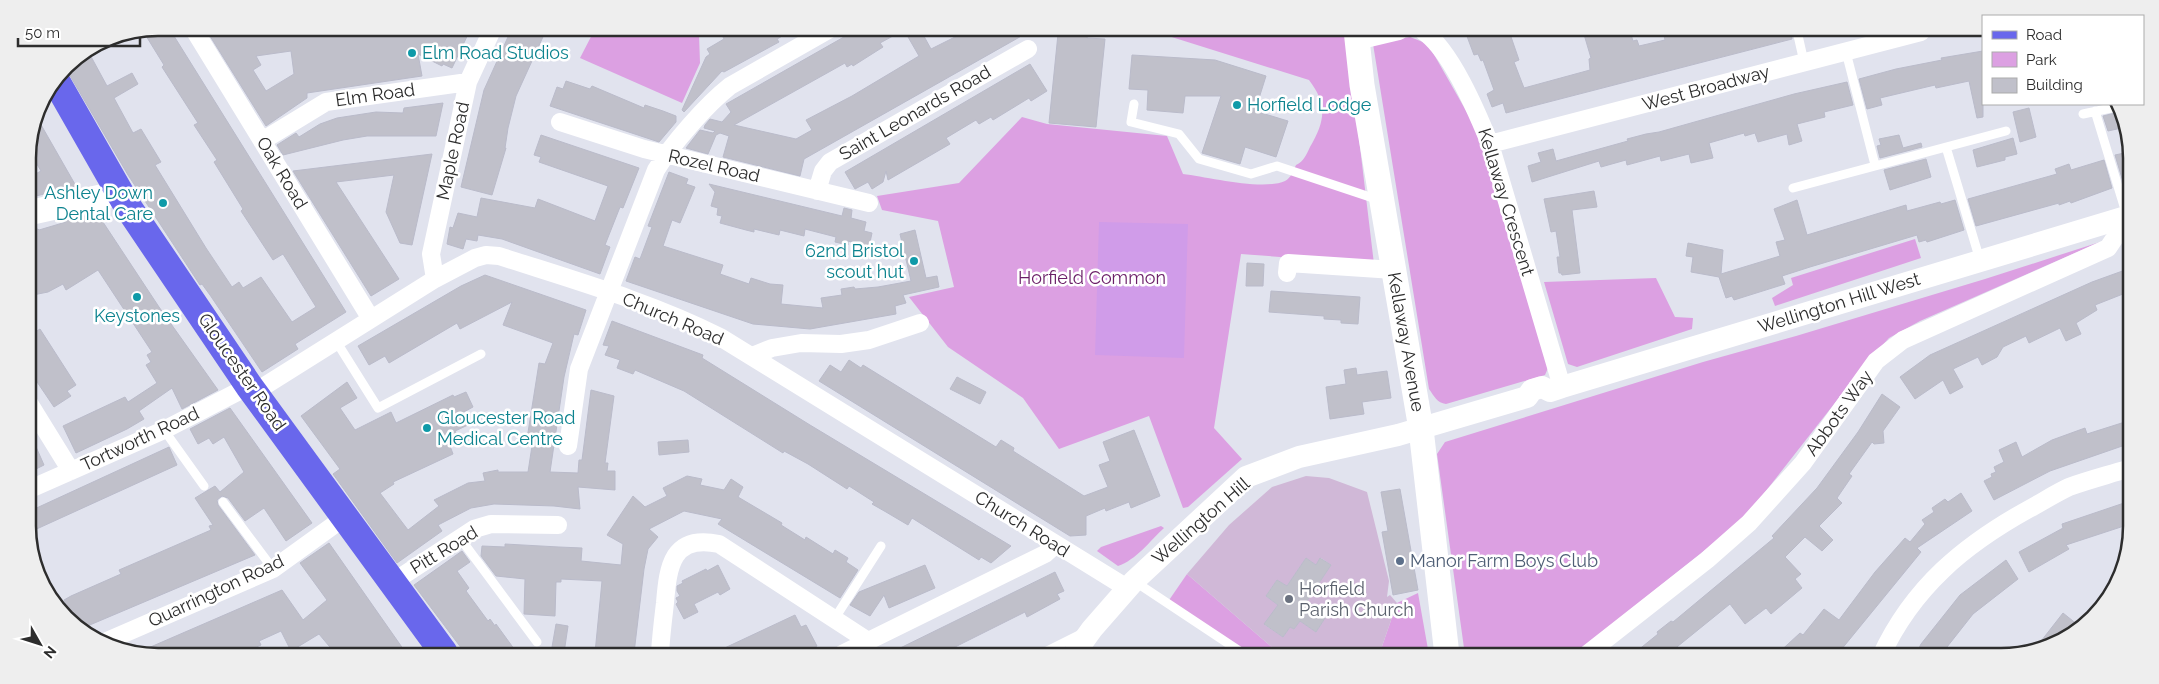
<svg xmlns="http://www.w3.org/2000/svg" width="2159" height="684" font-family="Raleway,sans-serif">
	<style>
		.green { fill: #dca0e2 }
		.cemetery { fill: #d0b8d7; fill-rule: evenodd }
		.pitch { fill: #d09ce9 }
		.building { fill: #c0c0ca; stroke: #babbca; fill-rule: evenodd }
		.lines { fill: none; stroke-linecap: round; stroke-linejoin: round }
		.service { stroke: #fff; stroke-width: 9 }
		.minor { stroke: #fff; stroke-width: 18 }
		.tertiary { stroke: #fff; stroke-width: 22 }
		.secondary { stroke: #fff; stroke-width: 25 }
		.primary { stroke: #6967ec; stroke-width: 28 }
		.culture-dot { fill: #0f9aa8; stroke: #fff; stroke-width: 2 }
		.service-dot { fill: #5c6f8a; stroke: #fff; stroke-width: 2 }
		.worship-dot { fill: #6b7280; stroke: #fff; stroke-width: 2 }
		.labels { text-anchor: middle; stroke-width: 5; stroke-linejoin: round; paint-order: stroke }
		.culture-label { font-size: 18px; fill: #0d838f; stroke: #fff; text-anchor: start }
		.street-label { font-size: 18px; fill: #2d2d2d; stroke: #fff }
		.park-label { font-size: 18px; fill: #6a1e67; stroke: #fff }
		.service-label { font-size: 18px; fill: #4e5e75; stroke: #fff; text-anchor: start }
		.worship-label { font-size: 18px; fill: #5b616d; stroke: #fff; text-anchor: start }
		.rim { fill: none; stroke: #2d2d2d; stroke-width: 2.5 }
	</style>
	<rect width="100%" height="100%" fill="#e1e3ee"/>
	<!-- green -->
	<path class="green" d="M595,29H702L699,34L700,63L682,103L580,58Z
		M1091,30H1346L1374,264L1241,254L1214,428L1242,459L1188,507L1183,508L1149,416L1059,449L1023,398L948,347L909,297L954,287L938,221L882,210L877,196L959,183L1022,117L1047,124L1167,136L1183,174C1208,177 1263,191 1285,181C1291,178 1293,171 1296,165C1304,161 1306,155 1310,147C1325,121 1328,105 1309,80L1162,34L1110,35Z
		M1410,37L1428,44L1477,130L1548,368L1545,375L1446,404C1437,403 1434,396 1429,389L1373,44Z
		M1915,239L1921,258L1775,306L1772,298L1793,285L1791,278Z
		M2100,242L1920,321L1889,338L1867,362L1744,519L1573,655H1465L1437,454L1445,442L1703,362L1796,336L1985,279Z
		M1656,278L1675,317L1693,318L1692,329L1577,367L1568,364L1544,282Z
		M1161,526L1164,528C1150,541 1136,560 1118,566L1097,551L1101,547Z
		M1187,574L1281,655L1244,654L1165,606Z
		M1418,593L1429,655H1379L1397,603Z"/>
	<!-- cemetery -->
	<path class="cemetery" d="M1306,476L1329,478L1367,492L1389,581L1387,597L1390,595L1397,603L1379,655H1281L1187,574L1229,525L1272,487ZM1306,558L1316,565L1321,558L1331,565L1307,601L1327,615L1316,632L1300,621L1294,629L1290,627L1283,637L1265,625L1278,605L1266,596L1277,580L1287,586Z"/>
	<!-- pitch -->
	<path class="pitch" d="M1099,222L1188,224L1184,358L1095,355Z"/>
	<!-- building -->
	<path class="building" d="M159,28H169L346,312L295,344L298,349L262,372L210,295L202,284L200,285L128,175L65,67L88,51L107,86L132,73L138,84L114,98L133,133L141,129L161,162L155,165L206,248L232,287L239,282L243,288L261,277L292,322L316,307L283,254L273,260L241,211L243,209L214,162L217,160L194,125L198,123L162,67L164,65L143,31Z
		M205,28H471L452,68L443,64L442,66L418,54L422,76L307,93V98L266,126ZM291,51L294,74L266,91L253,70L261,65L256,56Z
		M512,28H547L516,96L508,128L505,148H506L492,195L461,187L484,90Z
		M729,29H795L777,39L779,42L724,72L722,71L684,112L682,110L706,57L710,54L707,49L724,39L721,33Z
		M858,29H920L931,49L961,34L959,29L1032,30L804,159L800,176L723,157L729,136L720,133L716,135L708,154L686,148L700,130L713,133L715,131L704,128L705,125L710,119L722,122L731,112L726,104ZM904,30L919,56L852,96L806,120L812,130L796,139L734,125L845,63L847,67L852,64L853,66L883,47L880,43Z
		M1465,31H1509L1519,60L1514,62L1524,88L1590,70L1589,59L1591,58L1583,31H1630L1633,41L1637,40L1639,46L1665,40L1663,31H1791L1792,39L1506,113L1503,103L1492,107L1487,94L1494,90L1483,60L1481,61L1478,54L1474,55Z
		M1075,32L1088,33L1087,38L1105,39L1096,127L1049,123L1058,34L1074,35Z
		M1983,51V117L1977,118L1969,81L1936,88L1935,85L1880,98L1882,105L1867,109L1859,79L1896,69L1942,60L1941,58Z
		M1132,55L1215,60L1266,76L1255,111L1288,121L1276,157L1245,147L1240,164L1202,153L1221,96H1185L1183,113L1147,110L1148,90L1129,89Z
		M1030,64L1047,91L1031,101L1029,98L993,120L991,117L979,124L976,120L946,138L950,144L888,180L886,171L883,182L872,189L868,182L855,189L845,172Z
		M566,81L590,89L592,86L644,108L645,105L663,111L676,116V122L659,142L550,106L557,87L563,89Z
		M1847,82L1853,105L1824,112L1825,117L1797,124L1802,141L1789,145L1787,134L1758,142L1755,133L1745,136L1744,133L1709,143L1713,158L1691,163L1689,154L1661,161L1660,156L1627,165L1626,160L1601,167L1599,161L1532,182L1528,166L1541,162L1538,153L1553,149L1556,161L1628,141L1627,139L1646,134L1659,132L1794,94Z
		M443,103L436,136H367L343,140L283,155L277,145L296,133L299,137L320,124L337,118L376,112L403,113L404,108Z
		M2029,108L2036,137L2020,142L2013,112Z
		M2119,112L2126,127L2108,131L2103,116Z
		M36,116L76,186L28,198V178L41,171L28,149Z
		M541,135L639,168L623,208L620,207L605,245L610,247L600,274L502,239L478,235L477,241L466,239L463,249L447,244L450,227L453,228L458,213L477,217L481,198L535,208L538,199L595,221L608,186L539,162L541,157L534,155Z
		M1899,135L1903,148L1921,143L1922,147L1880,158L1877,146L1881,145L1879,139Z
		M2013,138L2017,154L2005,157V160L1977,167L1973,150Z
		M2129,152V184L2124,185L2115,155Z
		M432,154L412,245L400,243L386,212L394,175L336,182L399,279L371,296L293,171Z
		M1926,159L1931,177L1890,190L1884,170Z
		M2104,160L2112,188L2071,203L2070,201L2059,205V203L1976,226L1968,199L2057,174L2055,169L2069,164L2071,170Z
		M669,172L688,179L686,184L695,187L680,223L672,220L663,246L723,265L720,274L749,284L751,278L770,284L783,285L781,304L823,308L821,298L842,295L841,289L854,287L855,289L878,287L911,281L900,234L915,230L926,278L937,276L939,287L903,295L906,303L895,306L896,314L810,329L753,324L626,281L635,257L640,259L652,227L648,226Z
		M709,184L842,216L844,208L852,210L851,218L866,222L864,231L872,233L869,247L848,241V245L835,242L836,237L805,229L804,236L780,230L779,235L754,229V232L746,230L720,223L722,216L717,215L718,208L711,206L715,192Z
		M1594,191L1597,207L1572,210L1580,273L1562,275L1561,273H1559L1557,257H1560L1556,231L1551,232L1544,199Z
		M1797,200L1807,235L1906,205L1907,211L1940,202L1941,204L1955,200L1964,230L1927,242L1926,240L1919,242L1917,235L1810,267L1782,276L1785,284L1734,300L1732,296L1726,298L1719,277L1691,272L1693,257L1686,256L1688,243L1723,250L1721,274L1780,256L1776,242L1785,240L1774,209Z
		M97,213L159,307L218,390L182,409L172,388L139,411L144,419L127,429L76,453L63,426L125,397L128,402L157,383L146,365L151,362L147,355L152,352L98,270L66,290L63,284L48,292L33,295L29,289L28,231L38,229L39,230L66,222L64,221Z
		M1247,263L1264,264L1263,286H1246Z
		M2128,269V292L2095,305L2097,310L2076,323L2081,334L2066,341L2060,328L2029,343L2026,336L2003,347L1997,357L1982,365L1978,357L1953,369L1963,387L1950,394L1943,380L1915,399L1900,377L1930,355L2092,282Z
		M485,275L586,310L578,335L574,334L564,377L550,472L578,473L579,460H582L591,390L614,396L605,463H608L607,471H615V490L578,487L580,509L554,506L494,504L471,508L438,525L442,531L397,563L333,474L340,469L301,416L347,382L357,398L340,408L355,430L391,412L396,423L453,395L454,397L466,392L473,407L462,413L468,425L455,431L460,441L450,446L453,454L393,482L394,484L380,493L408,530L439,506L434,500L468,483L485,481L483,473L498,470V472H528L532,446L526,445L539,363L545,364L553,343L503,325L512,302L460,329L457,323L389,363L385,356L369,365L358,346L461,286Z
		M1271,291L1360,297L1358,324L1341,323V320L1324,319V316L1269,312Z
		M612,321L703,355L702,358L810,425L1011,546L991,563L981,557L979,560L912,518L908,525L886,512L872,504L874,502L849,486L847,489L808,464L784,451L783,453L684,391L635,370L633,374L617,368L620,360L605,355L609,346L603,345Z
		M40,329L76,385L67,391L71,396L54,407L29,370V336Z
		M849,360L861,368L863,365L996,447L1001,440L1014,448L1013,451L1084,496L1108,487L1099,465L1110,461L1103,442L1134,430L1160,496L1131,508L1129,502L1106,511L1105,508L1086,516V535L1070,536L819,381L830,365L841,372Z
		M1356,368L1357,375L1387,371L1391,398L1362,402L1364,414L1330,419L1326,387L1346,384L1344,370Z
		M957,377L986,392L980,404L950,389Z
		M1882,394L1900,407L1883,431L1884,443L1874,444L1872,442L1849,474L1852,476L1837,498L1842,503L1819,526L1833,540L1822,551L1805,537L1785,557L1801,574L1795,579L1802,588L1771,614L1766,608L1745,624L1730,604L1667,655H1632L1658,634L1657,632L1671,621L1673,622L1774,538L1772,536L1817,488L1858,432Z
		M230,408L312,523L286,541L264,508L245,521L228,498L222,496L217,500L218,505L255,555L85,627L61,613L68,609L64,600L71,596L121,574L119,570L211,530L209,526L213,525L195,498L215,486L220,492L244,472L224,437L213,444L209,438L198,444L190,429Z
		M2128,421V444L2050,471L1994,500L1984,481L1992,477L1991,474L1996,472L1994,467L2004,462L1999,450L2016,442L2022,457L2052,440L2085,428L2087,434Z
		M29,431L44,465L30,472V468Z
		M688,440L689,452L659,455L658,442Z
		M169,447L177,465L30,532V511Z
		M687,476L702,479L700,485L724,490L731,479L743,487L738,497L782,523L781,525L805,540L806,537L833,554L835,550L848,558L846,562L858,570L840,598L718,524L722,519L684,511L649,529L658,537L648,549L644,569L634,653H595L602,581L561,579V582H556L555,616L524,614L525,579L496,576L481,556L482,546L505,547V544L559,547L582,548L581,561L621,565L623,544L607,535L633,496L645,507L667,496L663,488Z
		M1400,489L1418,590L1393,595L1382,532L1388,531L1381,492Z
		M1961,493L1972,511L1917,548L1921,552L1836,656H1775L1800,633L1803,635L1824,609L1839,620L1875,572L1905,538L1910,542L1925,524L1922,520L1934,512L1932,508L1945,499L1948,502Z
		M2127,502V525L2066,545L2069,549L2029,572L2019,552L2063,528L2062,524Z
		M329,543L406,653L334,652L319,634L291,651L281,631L259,641L261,645L245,652H139L282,590L303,620L327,600L300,563Z
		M462,551L470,562L457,571L469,588L466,591L488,621L490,619L495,626L496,624L517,653H465L414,585Z
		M1306,558L1316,565L1320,558L1331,565L1307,601L1327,615L1316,632L1300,621L1294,629L1290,627L1283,637L1264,624L1278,605L1266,596L1277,580L1287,586Z
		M2006,560L2018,579L1973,614L1947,647L1959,656H1915L1921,644L1960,595Z
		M718,565L730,589L720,595L718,592L694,604L698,612L684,619L676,604L678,602L676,598L680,596L677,591V586L683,583L682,581L706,569L707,571Z
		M925,565L935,588L889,608L884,595L870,616L850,605L859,592Z
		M1055,572L1064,591L1057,594L1060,599L1027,617L1025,612L941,654H888Z
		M2063,613L2078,625L2073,632L2038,645Z
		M795,615L801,627L806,625L817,646L802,654L714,653Z
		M556,624L568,626L564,653H551Z"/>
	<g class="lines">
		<!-- service -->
		<path class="service" d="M1797,31L1804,62
			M1846,52L1875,165
			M1134,104L1131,122L1179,134L1199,159L1251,174L1277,166L1379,200
			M2095,111L2127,216
			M2083,114L2116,107
			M1946,147L1980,260
			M1793,188L2006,131
			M336,341L378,408L481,354
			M164,430L204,486
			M223,502L273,569
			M460,538L537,642
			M1134,581L1244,654
			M835,618L881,546
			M1041,654L1081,634"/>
		<!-- minor -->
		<path class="minor" d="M193,28L371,319
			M1423,31C1451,50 1477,112 1490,144L1562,387
			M1357,41L1399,31
			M560,122L644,149L869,203
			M262,141L326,102L468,82
			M1490,144L1921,32
			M817,191L823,171L830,162L1028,49
			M1287,273L1288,263L1394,270
			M435,279L431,254L468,82L493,28
			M752,356L772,348L801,343L841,344L869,340L920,323
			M255,392L435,279L475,258L486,255L499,256C573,280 651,302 720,337L1127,588
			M29,403L71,471
			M568,446L579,369L656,170C672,144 706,105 730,86L830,29
			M30,489L164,430L249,386
			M393,582L474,529L491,524L558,525
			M107,641L273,569L345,517
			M660,653C661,636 663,620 665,603C668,566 672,534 719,544L868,641
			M842,654L1045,554L1055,545
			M1586,655L1707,560L1749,523L1803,463L1876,361L1903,340L2108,248L2116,236L2112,220
			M1881,656C1913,587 1964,545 2029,509C2042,502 2056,493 2069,487C2088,480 2108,475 2127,469"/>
		<!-- tertiary -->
		<path class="tertiary" d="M1074,654L1092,629L1134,581L1246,477L1299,457L1398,435L1527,397L1532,390L1542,387L1550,391L1562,387L2129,216"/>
		<!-- secondary -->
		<path class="secondary" d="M1356,30L1362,85L1421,429L1447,655
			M28,213L119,193"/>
		<!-- primary -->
		<path class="primary" d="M56,81L128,207L249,386L444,653"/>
	</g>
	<!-- markers -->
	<g class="culture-dot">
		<circle cx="412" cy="53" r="5"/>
		<circle cx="1237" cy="105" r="5"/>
		<circle cx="163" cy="203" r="5"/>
		<circle cx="914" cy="261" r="5"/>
		<circle cx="137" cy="297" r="5"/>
		<circle cx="427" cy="428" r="5"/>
	</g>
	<circle class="service-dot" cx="1400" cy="561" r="5"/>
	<circle class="worship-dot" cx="1289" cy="599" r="5"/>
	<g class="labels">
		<!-- culture labels -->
		<g class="culture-label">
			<text x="422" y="59">Elm Road Studios</text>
			<text x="1247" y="111">Horfield Lodge</text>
			<text x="153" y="199" text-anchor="end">Ashley Down<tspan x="153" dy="21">Dental Care</tspan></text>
			<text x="904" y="257" text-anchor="end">62nd Bristol<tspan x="904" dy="21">scout hut</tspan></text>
			<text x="137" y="322" text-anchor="middle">Keystones</text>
			<text x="437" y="424">Gloucester Road<tspan x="437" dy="21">Medical Centre</tspan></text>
		</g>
		<!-- street labels -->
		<g class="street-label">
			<text transform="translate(1706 88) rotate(-15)" y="6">West Broadway</text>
			<text transform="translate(375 95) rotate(-8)" y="6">Elm Road</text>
			<text transform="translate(915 113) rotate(-30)" y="6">Saint Leonards Road</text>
			<text transform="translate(453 151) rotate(-78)" y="6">Maple Road</text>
			<text transform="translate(714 166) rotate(13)" y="6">Rozel Road</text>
			<text transform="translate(282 173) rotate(59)" y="6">Oak Road</text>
			<text transform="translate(1506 202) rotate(73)" y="6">Kellaway Crescent</text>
			<text transform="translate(1839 303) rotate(-17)" y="6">Wellington Hill West</text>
			<text transform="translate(673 319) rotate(23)" y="6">Church Road</text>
			<text transform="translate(1406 342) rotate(80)" y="6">Kellaway Avenue</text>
			<text transform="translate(242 372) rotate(55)" y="6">Gloucester Road</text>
			<text transform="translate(1839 413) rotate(-54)" y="6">Abbots Way</text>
			<text transform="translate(140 439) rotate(-25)" y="6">Tortworth Road</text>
			<text transform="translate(1201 521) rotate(-41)" y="6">Wellington Hill</text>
			<text transform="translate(1022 524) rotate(32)" y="6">Church Road</text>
			<text transform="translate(444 550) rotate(-31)" y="6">Pitt Road</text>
			<text transform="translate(216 591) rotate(-25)" y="6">Quarrington Road</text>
		</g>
		<!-- park labels -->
		<g class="park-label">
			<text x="1092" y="284">Horfield Common</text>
		</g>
		<!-- service labels -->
		<g class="service-label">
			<text x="1410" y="567">Manor Farm Boys Club</text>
		</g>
		<!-- worship labels -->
		<g class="worship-label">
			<text x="1299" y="595">Horfield<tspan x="1299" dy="21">Parish Church</tspan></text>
		</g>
	</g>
	<!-- crop -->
	<path d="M0 0H2159V684H0ZM158 36H2001A122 122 0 0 1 2123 158V526A122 122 0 0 1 2001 648H158A122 122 0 0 1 36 526V158A122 122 0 0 1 158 36Z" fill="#eee" fill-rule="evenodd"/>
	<path class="rim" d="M158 36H2001A122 122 0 0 1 2123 158V526A122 122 0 0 1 2001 648H158A122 122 0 0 1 36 526V158A122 122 0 0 1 158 36Z"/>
	<!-- legend -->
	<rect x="1982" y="15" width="162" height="90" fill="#ffffff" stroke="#ababab"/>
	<rect x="1992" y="31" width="25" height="8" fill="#6967ec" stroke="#ababab"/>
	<text x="2026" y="40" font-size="15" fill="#2d2d2d">Road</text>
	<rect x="1992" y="52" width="25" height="15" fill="#dca0e2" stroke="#ababab"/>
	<text x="2026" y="65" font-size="15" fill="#2d2d2d">Park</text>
	<rect x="1992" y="78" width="25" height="15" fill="#c0c0ca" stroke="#ababab"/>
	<text x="2026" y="90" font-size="15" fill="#2d2d2d">Building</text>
	<!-- north arrow -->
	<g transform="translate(40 644) rotate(129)" stroke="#ffffff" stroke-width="4" paint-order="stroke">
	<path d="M0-4L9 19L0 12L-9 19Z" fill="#2d2d2d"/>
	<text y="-8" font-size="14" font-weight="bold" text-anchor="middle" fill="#2d2d2d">N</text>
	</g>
	<!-- scale -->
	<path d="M18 38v8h122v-8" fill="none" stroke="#2d2d2d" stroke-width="2.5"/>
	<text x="25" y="38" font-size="15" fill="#2d2d2d" stroke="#ffffff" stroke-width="4" paint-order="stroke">50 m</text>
</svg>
